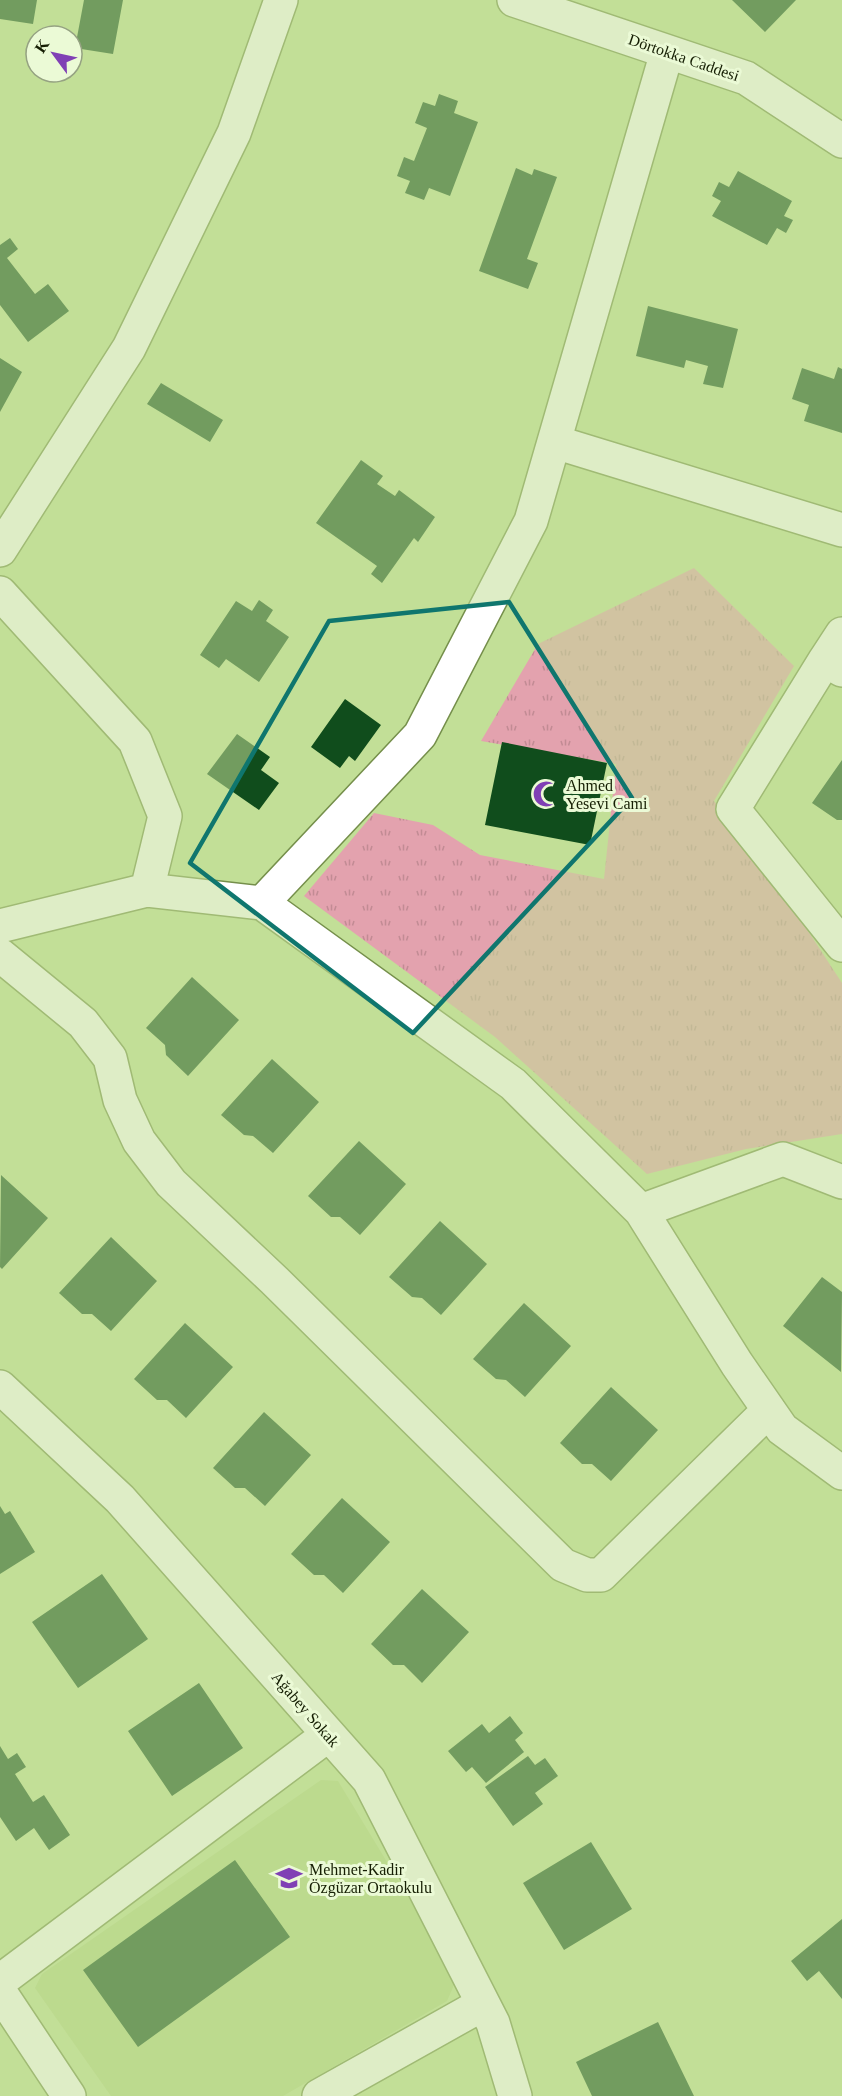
<svg xmlns="http://www.w3.org/2000/svg" width="842" height="2096" font-family="Georgia,serif">
	<style>
		.built { fill: #b4d484 }
		.grass { fill: url(#grass-tufts) }
		.building { fill: #104d1c }
		.lines { fill: none; stroke-linecap: round; stroke-linejoin: round }
		.street-casing { stroke: #758f4b; stroke-width: 36 }
		.secondary-casing { stroke: #758f4b; stroke-width: 36 }
		.street { stroke: #fff; stroke-width: 33 }
		.secondary { stroke: #fff; stroke-width: 33 }
		.marked { fill: none; stroke: #0f766e; stroke-width: 4.5; stroke-linejoin: round }
		.labels { text-anchor: middle; stroke-width: 6; stroke-linejoin: round; paint-order: stroke }
		.street-label { font-size: 16px; fill: #151e03; stroke: #ebfad6 }
		.poi-label { font-size: 16px; fill: #151e03; stroke: #ebfad6; text-anchor: start }
	</style>
	<defs>
		<pattern id="grass-tufts" width="24" height="20" patternUnits="userSpaceOnUse" patternTransform="scale(1.5)"><rect width="24" height="20" fill="#e3a2ae"/><path d="M3 7l-1-3M5 7V3M7 7l1-3M15 17l-1-3M17 17v-4M19 17l1-3" fill="none" stroke="#c28b94"/></pattern>
	</defs>
	<rect width="100%" height="100%" fill="#c2df97"/>
	<!-- built -->
	<path class="built" d="M321,1780L338,1781L457,1978L447,2001L283,2096H111L35,1988L42,1974Z"/>
	<!-- grass -->
	<path class="grass" d="M694,568L794,666L714,801L793,908L842,983V1134L746,1149L647,1174L495,1037L304,896L374,813L433,825L480,855L604,879L616,764L481,741L538,644Z"/>
	<!-- building -->
	<path class="building" d="M0,0H37L33,24L0,19Z
		M84,0H123L113,54L75,48Z
		M732,0H796L765,32Z
		M439,94L458,101L454,113L478,122L450,196L429,188L424,200L405,193L410,181L397,176L404,157L414,161L427,128L415,123L423,102L435,106Z
		M516,168L532,175L534,169L557,177L527,259L538,263L528,289L479,271Z
		M738,171L792,201L784,216L793,220L786,233L777,228L767,245L712,216L721,201L712,196L719,182L729,187Z
		M10,238L18,249L7,258L35,294L48,284L69,311L28,342L0,305V245Z
		M648,306L738,329L723,388L703,384L708,366L686,360L684,368L636,356Z
		M0,358L22,372L0,412Z
		M838,367L842,369V433L804,421L809,405L792,399L802,368L834,379Z
		M161,383L223,420L210,442L147,404Z
		M361,460L383,476L377,484L395,496L399,490L435,517L418,542L414,538L382,583L371,574L377,566L316,523Z
		M259,600L273,610L266,621L289,637L259,682L226,659L219,668L200,655L236,601L252,611Z
		M345,699L381,725L355,761L349,756L340,768L311,747Z
		M237,734L270,757L261,770L279,783L259,810L207,774Z
		M502,742L607,763L590,845L485,825Z
		M842,760V820H837L812,803Z
		M192,977L239,1020L188,1076L166,1055L165,1045L146,1028Z
		M272,1059L319,1102L273,1153L253,1136L244,1135L221,1115Z
		M359,1141L406,1184L360,1235L340,1217H331L308,1196Z
		M1,1175L48,1218L2,1269L0,1267Z
		M440,1221L487,1264L441,1315L422,1298L412,1297L389,1277Z
		M111,1237L157,1281L111,1331L92,1314H82L59,1293Z
		M822,1277L842,1292L841,1372L783,1326Z
		M524,1303L571,1346L525,1397L506,1380L496,1379L473,1359Z
		M185,1323L233,1367L186,1418L167,1400H157L134,1379Z
		M611,1387L658,1430L611,1481L592,1464H582L560,1443Z
		M264,1412L311,1455L265,1506L245,1488H235L213,1468Z
		M342,1498L390,1542L343,1593L324,1575H314L291,1554Z
		M0,1506L5,1514L10,1511L35,1552L0,1574Z
		M102,1574L148,1639L78,1688L32,1622Z
		M422,1589L469,1632L422,1683L404,1665H393L371,1644Z
		M199,1683L243,1748L172,1796L128,1731Z
		M510,1716L523,1733L515,1740L524,1752L486,1783L472,1767L466,1772L448,1751L482,1724L489,1733Z
		M0,1746L8,1759L17,1753L26,1767L15,1774L33,1802L44,1795L70,1835L49,1850L34,1828L16,1841L0,1817Z
		M528,1756L535,1765L545,1758L558,1776L535,1793L543,1804L513,1826L485,1787Z
		M591,1842L632,1909L564,1950L523,1883Z
		M235,1860L290,1937L138,2047L83,1970Z
		M842,1919V1999L819,1971L807,1981L791,1961Z
		M658,2022L694,2096H592L576,2062Z"/>
	<g class="lines">
		<!-- street casing -->
		<g class="street-casing">
			<path id="street" d="M555,442L842,530
				M0,550L129,348L234,133L281,0
				M0,593L135,741L165,816L147,890
				M842,634L825,660L842,670
				M825,660L733,809L842,945
				M262,903L420,735L531,521L667,52
				M0,926L147,890L262,903L513,1084L641,1211L737,1364L782,1429L842,1473
				M0,955L83,1023L110,1058L120,1100L139,1141L171,1183L274,1280L563,1565L587,1575H601L769,1410
				M641,1211L783,1159L842,1182
				M0,1387L120,1499L369,1780L493,2023L515,2096
				M0,1981L328,1735
				M0,1992L69,2096
				M319,2096L483,2004"/>
		</g>
		<!-- secondary casing -->
		<g class="secondary-casing">
			<path id="secondary" d="M514,0L746,78L842,141"/>
		</g>
		<!-- street -->
		<use href="#street" class="street"/>
		<!-- secondary -->
		<use href="#secondary" class="secondary"/>
	</g>
	<!-- marked area -->
	<path d="M0 0H842V2096H0ZM509,602L632,798L413,1033L190,863L329,621Z" fill="#c2df97" fill-opacity=".55" fill-rule="evenodd"/>
	<path class="marked" d="M509,602L632,798L413,1033L190,863L329,621Z"/>
	<!-- icons -->
	<defs>
		<g id="mosque-bare" transform="scale(2.07)"><path d="M3.5-4.9A6 6 0 1 0 3.5 4.9A5 5 0 1 1 3.5-4.9Z" fill="#8040b5" stroke="#ebfad6" stroke-width="2.5" paint-order="stroke"/></g>
		<g id="school-bare" transform="scale(2.07)"><path d="M0-5L7-2L0 1L-7-2ZM-4 1L0 2.5L4 1V4Q0 6-4 4Z" fill="#8040b5" stroke="#ebfad6" stroke-width="2.5" paint-order="stroke"/></g>
	</defs>
	<g fill-rule="evenodd">
		<use href="#mosque-bare" x="546" y="794"/>
		<use href="#school-bare" x="289" y="1878"/>
	</g>
	<g class="labels">
		<!-- street labels -->
		<g class="street-label">
			<text transform="translate(684 57) rotate(19)" y="6">Dörtokka Caddesi</text>
			<text transform="translate(306 1709) rotate(49)" y="6">Ağabey Sokak</text>
		</g>
		<!-- poi labels -->
		<g class="poi-label">
			<text x="566" y="791">Ahmed<tspan x="566" dy="18">Yesevi Cami</tspan></text>
			<text x="309" y="1875">Mehmet-Kadir<tspan x="309" dy="18">Özgüzar Ortaokulu</tspan></text>
		</g>
	</g>
	<!-- north arrow -->
	<g transform="translate(54 54) rotate(303)"><circle r="28" fill="#ebfad6" stroke="#95a282" stroke-width="1.5"/>
	<path d="M0-4.5L10 22L0 15L-10 22Z" fill="#8040b5"/>
	<text y="-9" font-size="16" font-weight="bold" text-anchor="middle" fill="#151e03">K</text>
	</g>
</svg>
